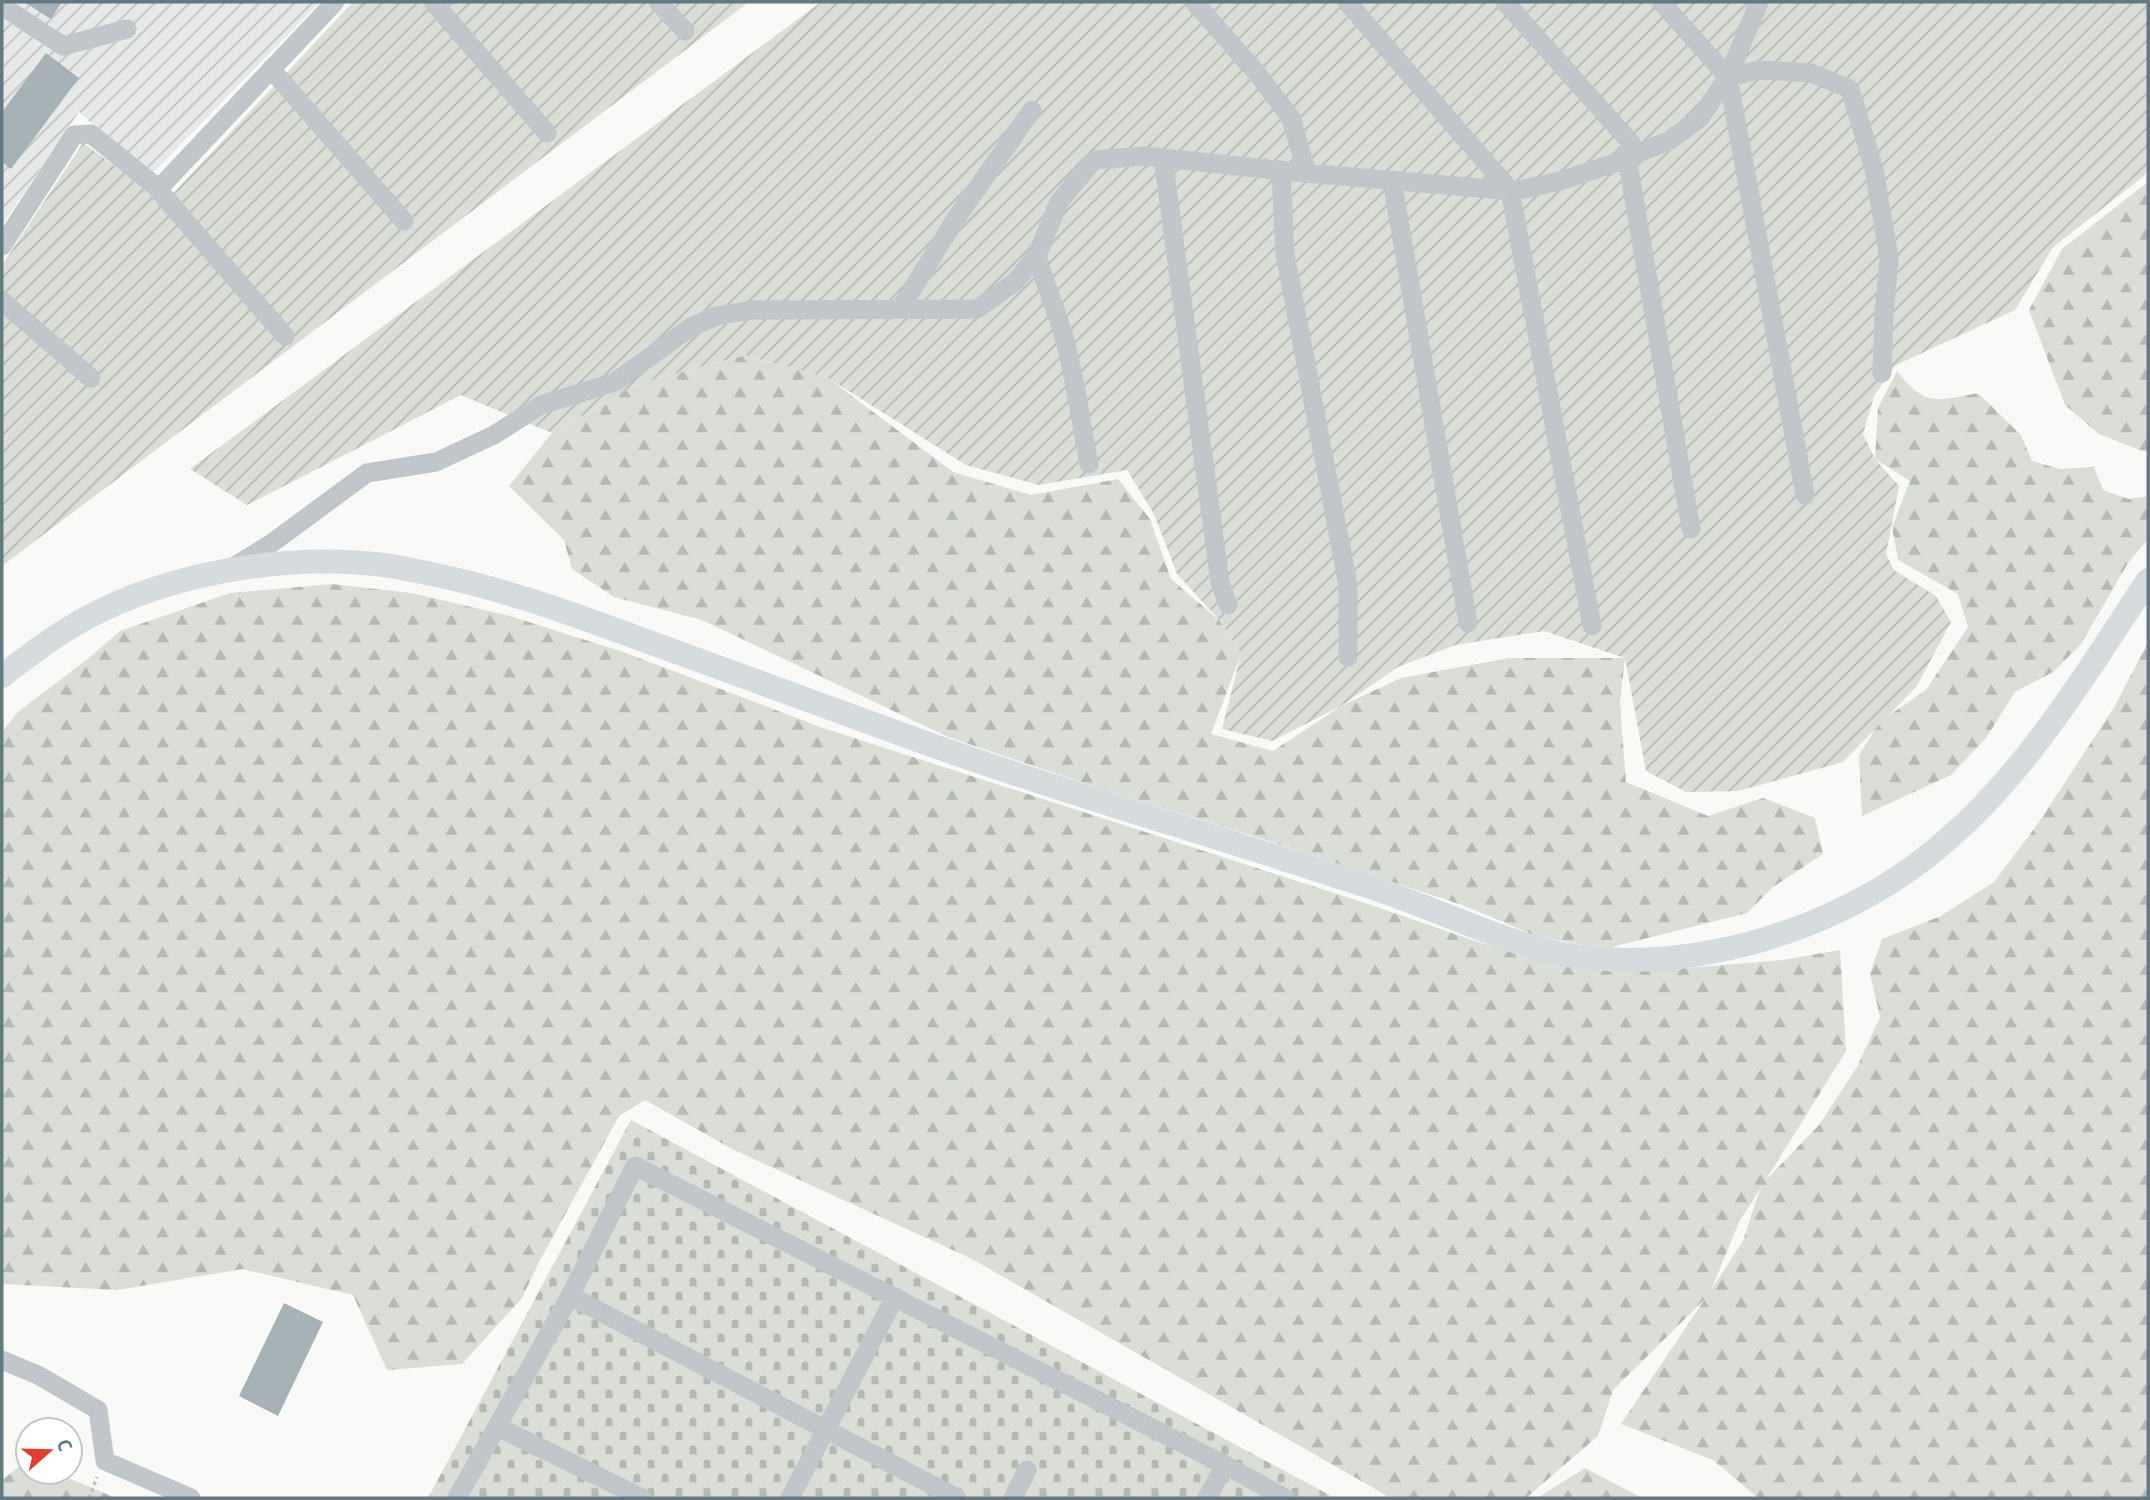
<svg xmlns="http://www.w3.org/2000/svg" width="2150" height="1500" font-family="'PT Sans',sans-serif">
	<style>
		.industrial { fill: url(#industrial-furrows) }
		.forest { fill: url(#forest-firs); fill-rule: evenodd }
		.cemetery { fill: url(#cemetery-stones) }
		.garden { fill: url(#garden-furrows) }
		.building { fill: #a7b2b6 }
		.lines { fill: none; stroke-linecap: round; stroke-linejoin: round }
		.path { stroke: #bbbfc1; stroke-width: 3.5; stroke-dasharray: 3.5 3.5; stroke-linecap: butt }
		.minor { stroke: #c0c6c9; stroke-width: 19 }
		.major { stroke: #d6dbde; stroke-width: 24 }
	</style>
	<defs>
		<pattern id="industrial-furrows" width="10" height="10" patternUnits="userSpaceOnUse" patternTransform="scale(1.75)"><rect width="10" height="10" fill="#e7e9e8"/><path d="M-1 1l2-2M0 10L10 0M9 11l2-2" fill="none" stroke="#bfc2c1"/></pattern>
		<pattern id="forest-firs" width="22" height="20" patternUnits="userSpaceOnUse" patternTransform="scale(1.75)"><rect width="22" height="20" fill="#daded6"/><path d="M5 1l3.5 6h-7zM16 11l3.5 6h-7z" fill="#b4b9b3"/></pattern>
		<pattern id="cemetery-stones" width="16" height="16" patternUnits="userSpaceOnUse" patternTransform="scale(1.75)"><rect width="16" height="16" fill="#daded6"/><path d="M2 7V4a2 2 0 0 1 4 0v3zM10 15v-3a2 2 0 0 1 4 0v3z" fill="#b4b9b3"/></pattern>
		<pattern id="garden-furrows" width="10" height="10" patternUnits="userSpaceOnUse" patternTransform="scale(1.75)"><rect width="10" height="10" fill="#daded6"/><path d="M-1 1l2-2M0 10L10 0M9 11l2-2" fill="none" stroke="#b4b9b3"/></pattern>
	</defs>
	<rect width="100%" height="100%" fill="#f9f9f7"/>
	<!-- industrial -->
	<path class="industrial" d="M2,2H320L151,175L79,112L2,225Z"/>
	<!-- forest -->
	<path class="forest" d="M2148,182V452L2142,451L2099,434L2065,405L2029,310L2062,249Z
		M746,355L828,378L953,472L1031,495L1118,479L1150,519L1171,579L1220,621L1241,654L1211,734L1273,751L1341,706L1401,678L1509,658H1625L1620,703L1626,782L1708,816L1763,798L1815,818L1823,854L1773,887L1747,913L1604,949L1536,936L1465,906L1275,843L1099,788L948,737L702,620L614,597L572,569L564,540L509,486L552,433L637,384Z
		M1897,371C1926,407 1935,401 1978,393L2021,435L2032,461L2060,469L2094,467L2103,490L2129,499L2148,496V539L2128,563L2081,644L2053,672L2015,692L1986,738L1951,775L1862,816L1859,756L1879,722L1926,690L1968,627L1958,594L1898,560L1892,527L1910,481L1875,459L1878,408Z
		M332,584L411,593L510,616L623,652L823,728L1368,904L1481,943L1542,960L1663,970L1783,960L1840,950L1846,1051L1765,1181L1819,1125L1857,1067L1880,1017L1870,974L1882,939L1941,916L1994,882L2037,825L2115,706L2148,642V1498H1758L1713,1460L1621,1424L1705,1299L1613,1390L1598,1436L1526,1498H1391L970,1258L732,1149L645,1100L619,1116L538,1264L522,1298L462,1364L387,1370L353,1295L242,1269L117,1290L2,1284V732L18,712L90,657L120,631L230,593ZM1760,1189L1743,1241L1711,1290L1739,1222Z
		M28,1460V1472H54L116,1498H2V1480Z
		M1585,1468L1642,1498H1537Z"/>
	<!-- cemetery -->
	<path class="cemetery" d="M631,1120L1335,1498H428Z"/>
	<!-- garden -->
	<path class="garden" d="M353,2H749L2,566V265L83,143L165,202Z
		M821,2H2148V168L2144,176L2053,247L2015,310L1896,365L1874,396L1863,434L1875,459L1899,486L1886,554L1894,570L1936,596L1951,622L1917,686L1843,762L1738,791L1686,792L1646,771L1625,658L1544,631L1456,645L1398,667L1341,706L1272,741L1222,729L1241,654L1220,621L1177,574L1154,514L1127,470L1039,485L966,465L828,378L746,355L637,384L552,433L461,395L247,505L190,469Z"/>
	<!-- building -->
	<path class="building" d="M24,2H62L51,19Z
		M46,53L79,78L11,169L2,162V112Z
		M284,1303L323,1322L278,1416L239,1396Z"/>
	<g class="lines">
		<!-- path -->
		<path class="path" d="M89,1498L97,1477"/>
		<!-- minor -->
		<path class="minor" d="M433,2L547,133
			M658,2L685,31
			M1194,2L1257,73L1291,118L1307,173
			M1347,2L1510,190L1592,626
			M1505,2L1631,143L1627,158L1691,529
			M1661,2L1728,77L1805,495
			M2,6L63,46L127,29
			M271,69L404,221
			M1728,77L1759,70L1811,73L1850,89L1874,169L1889,258L1884,314L1882,373
			M1163,158L1220,582L1228,605
			M1281,170L1285,254L1348,585V657
			M1392,180L1468,623
			M154,185L285,336
			M2,246L74,135L91,134L154,185L164,183L335,2
			M1037,255C1044,283 1056,309 1064,337C1075,378 1081,422 1089,464
			M2,301L91,378
			M900,309L955,220L1032,110
			M233,567L272,543L367,473L436,462L494,435L541,405L615,382L691,327L716,316L752,310L977,309L1015,282L1037,255L1059,202L1094,160L1145,156L1294,172L1515,191L1560,181L1615,163L1670,140L1700,118L1728,77L1759,2
			M570,1296L957,1498
			M2,1360L38,1375L98,1410L105,1461L191,1498
			M498,1427L642,1498
			M457,1498L570,1296L635,1166L1225,1465L1285,1498
			M790,1498L895,1297
			M1013,1498L1027,1470
			M1207,1498L1225,1465"/>
		<!-- major -->
		<path class="major" d="M2,676C33,652 66,627 102,610C185,570 292,554 384,565C400,567 415,571 431,574C506,589 578,616 649,642C732,673 815,703 898,733C1037,784 1180,825 1321,871C1348,880 1375,888 1401,898C1446,914 1490,935 1536,948C1649,979 1785,946 1883,887C2003,814 2072,694 2148,580"/>
	</g>
	<!-- border -->
	<rect width="2150" height="1500" fill="none" stroke="#657982" stroke-width="7"/>
	<!-- north arrow -->
	<g transform="translate(49 1451) rotate(70)"><circle r="33" fill="#ffffff" stroke="#c1c9cd" stroke-width="2"/>
	<path d="M0-5L12 26L0 18L-12 26Z" fill="#e13e2f"/>
	<text y="-10" font-size="19" font-weight="bold" text-anchor="middle" fill="#657982">С</text>
	</g>
</svg>
